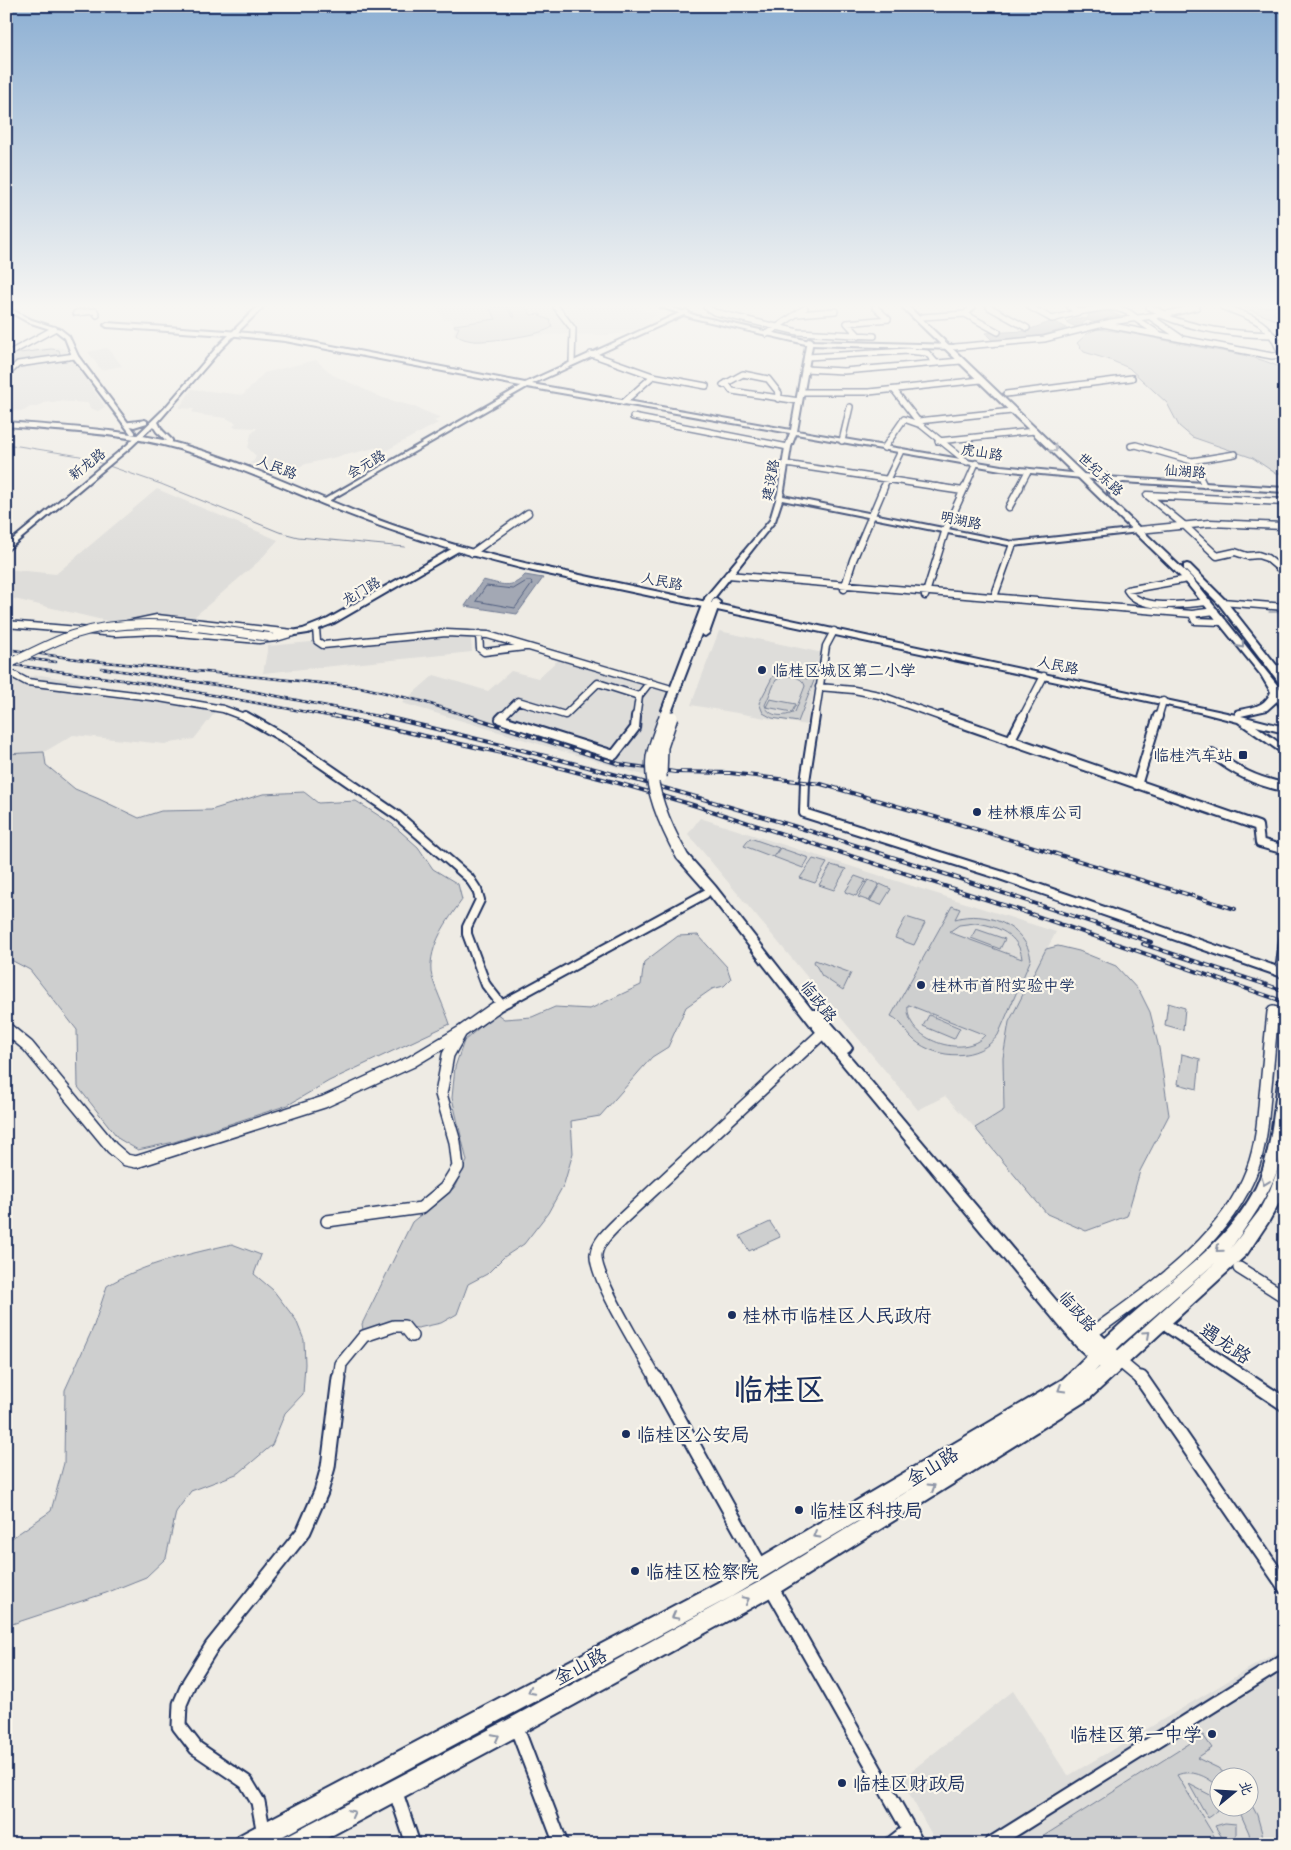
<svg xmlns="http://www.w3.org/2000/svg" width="1291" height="1850" font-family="'Indie Flower','LXGW WenKai TC',sans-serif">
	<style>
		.built { fill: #deddda; fill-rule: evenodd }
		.green { fill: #cecfcf; stroke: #747f96; fill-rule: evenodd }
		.water { fill: #a3a8b4; stroke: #6d7892 }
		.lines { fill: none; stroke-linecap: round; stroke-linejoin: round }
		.shore { stroke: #515f80; stroke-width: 1 }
		.stream { stroke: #6d7892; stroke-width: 1 }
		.minor-far4-casing { stroke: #1b2f5e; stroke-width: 8 }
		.minor-far3-casing { stroke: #1b2f5e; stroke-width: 9 }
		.minor-far2-casing { stroke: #1b2f5e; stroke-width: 12 }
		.minor-far1-casing { stroke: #1b2f5e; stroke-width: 14 }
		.minor-casing { stroke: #1b2f5e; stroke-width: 17 }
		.tertiary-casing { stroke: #1b2f5e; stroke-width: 4 }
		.secondary-casing { stroke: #1b2f5e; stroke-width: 4 }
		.primary-casing { stroke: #1b2f5e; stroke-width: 4 }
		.minor-far4 { stroke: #fbf7ec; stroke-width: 5 }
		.minor-far3 { stroke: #fbf7ec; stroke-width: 6 }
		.minor-far2 { stroke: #fbf7ec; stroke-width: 8 }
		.minor-far1 { stroke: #fbf7ec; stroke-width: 11 }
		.minor { stroke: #fbf7ec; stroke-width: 13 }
		.tertiary { fill: #fbf7ec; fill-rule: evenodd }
		.secondary { fill: #fbf7ec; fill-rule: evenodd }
		.primary { fill: #fbf7ec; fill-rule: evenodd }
		.rail-far1-casing { stroke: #1b2f5e; stroke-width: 2.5 }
		.rail-casing { stroke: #1b2f5e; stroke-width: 4 }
		.rail-far1 { stroke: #fbf7ec; stroke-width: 1; stroke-dasharray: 3; stroke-linecap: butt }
		.rail { stroke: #fbf7ec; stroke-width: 2; stroke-dasharray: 5.5; stroke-linecap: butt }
		.tertiary-bridge-casing { stroke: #1b2f5e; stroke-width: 10; stroke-linecap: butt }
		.secondary-bridge-far1-casing { stroke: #1b2f5e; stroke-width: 11; stroke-linecap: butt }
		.secondary-bridge-casing { stroke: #1b2f5e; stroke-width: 14; stroke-linecap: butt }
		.tertiary-bridge { stroke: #fbf7ec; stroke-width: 8 }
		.secondary-bridge-far1 { stroke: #fbf7ec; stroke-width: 8 }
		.secondary-bridge { stroke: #fbf7ec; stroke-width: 11 }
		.oneway { stroke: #8b93a5 }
		.poi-dot { fill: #1b2f5e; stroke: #fbf7ec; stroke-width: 2 }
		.labels { text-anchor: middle; stroke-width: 4.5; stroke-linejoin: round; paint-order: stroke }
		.far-street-label { font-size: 14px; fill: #1b2f5e; stroke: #fbf7ec }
		.poi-label { font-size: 16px; fill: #1b2f5e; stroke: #fbf7ec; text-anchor: start }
		.street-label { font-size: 16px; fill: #1b2f5e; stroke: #fbf7ec }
		.near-poi-label { font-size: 19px; fill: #1b2f5e; stroke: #fbf7ec; text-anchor: start }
		.near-street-label { font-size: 19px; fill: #1b2f5e; stroke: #fbf7ec }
		.near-town-label { font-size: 31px; font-weight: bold; fill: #1b2f5e; stroke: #fbf7ec }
	</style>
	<rect width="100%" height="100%" fill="#eeebe4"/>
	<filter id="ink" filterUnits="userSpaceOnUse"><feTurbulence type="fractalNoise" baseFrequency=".02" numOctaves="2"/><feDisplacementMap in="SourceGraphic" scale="10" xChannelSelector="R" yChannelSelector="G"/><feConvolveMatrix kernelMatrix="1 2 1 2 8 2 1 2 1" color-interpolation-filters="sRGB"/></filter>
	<g filter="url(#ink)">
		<!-- built -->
		<path class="built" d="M439,307H636L656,315L645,322L648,324L628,333L608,335L569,334L529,336L476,342L456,336L453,334L455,328L451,320L452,319L444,320L439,312Z
			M57,347L66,349L105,407L98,411L90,408L88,403L57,401L54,403L48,401L37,407H30L24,411L6,410V356L18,351Z
			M106,348L109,349L122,366L101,370L88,352Z
			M316,360L333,375L383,398L412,406L441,418L434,421L438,423L385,451L375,448L306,464L281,474L249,463L254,461L256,456L248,448L251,434L257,428L233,427L236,423L226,418L200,415L192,412L194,409L179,408L192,389L243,395L264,373Z
			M157,489L278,540L258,562L194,617L164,615L115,623L6,597V569L56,574Z
			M451,629H470L472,652L263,673L268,646Z
			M719,631L823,653L806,725L691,705Z
			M559,659L671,692L648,741L644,760L646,776L402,703L434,675L488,691L511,671L538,678Z
			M41,675L93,684L221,705L194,739L165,744L73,735L44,752L6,754V679Z
			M700,818L1056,932L1009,1022L1002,1088L1004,1110L975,1128L945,1096L918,1110L688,834Z
			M1285,1647V1844H937L901,1779L1013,1691L1068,1776ZM1218,1778H1248V1808H1218Z"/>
		<!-- green -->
		<path class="green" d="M506,307L513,317H515L508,307H526L531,315L540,314L542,315L539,316L550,320L552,327C543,335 488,342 474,341C467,340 460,339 456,334L459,327H455L454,325L496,319L489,308Z
			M1242,307H1285V311L1277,310L1273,312L1279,319L1276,320Z
			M1096,329C1131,332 1165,341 1199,347C1229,353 1258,355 1285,370V473H1275L1253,458L1192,437L1179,426L1167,403L1129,368L1110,360L1084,352L1077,343L1087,334Z
			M51,349L59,350L61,357L6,365V361L13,362V356L6,359V356L12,354Z
			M811,671L817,673L798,722L772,718L763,713L759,703L773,676L793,673L807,679ZM786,676C794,676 803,678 805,686L795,712C785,717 769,718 765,705L776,680Z
			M770,699L796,704L792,712L766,707Z
			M44,752L46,765L75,789L99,799L139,818L161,811L211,810L263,794L304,792L318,803L356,801L392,824L418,847L433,869L458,884L462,900C447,921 429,945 431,972C432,982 446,1011 450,1024L329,1081L288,1105L174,1142L138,1150L119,1139L78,1087L77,1030L30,970L11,960L6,950V754Z
			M750,838L779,848L773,857L744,846Z
			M780,848L809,858L803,868L774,857Z
			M813,859L827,863L815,883L800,878Z
			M831,865L846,869L834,890L819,885Z
			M855,876L866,880L856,896L845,892Z
			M868,880L879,884L869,901L858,897Z
			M880,884L891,889L881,905L870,901Z
			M952,906L960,909L955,919C985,910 1026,925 1031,959L998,1035C979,1061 938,1060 914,1040C905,1032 902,1021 891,1016ZM975,923C996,925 1020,935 1022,959L949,932L959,925ZM908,1005H909L985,1035C965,1060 904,1040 908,1005Z
			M906,917L925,923L914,945L895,938Z
			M976,929L1005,939L1000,949L971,938Z
			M698,935L727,967L731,979L724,986L712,989L686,1007L668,1047L652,1057L600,1116L571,1121L573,1153L564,1184L548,1213L524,1244L504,1257L487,1274L468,1284L457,1314L441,1323L418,1328L396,1326L364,1336L362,1324L412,1222L454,1188L467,1161L452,1098L455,1067L464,1041L496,1013L504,1019L532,1017L555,1007L590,1009L641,985L644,962L678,936Z
			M1058,946L1079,951L1116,966L1140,992L1150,1012L1159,1048L1169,1115L1140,1171L1127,1216L1086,1231L1047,1214L975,1128L1004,1110L1003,1058L1009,1022L1046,949Z
			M815,960L851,973L843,990L822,976L814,962Z
			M1168,1003L1185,1008L1183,1030L1165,1025Z
			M929,1015L960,1028L954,1039L923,1026Z
			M1182,1054L1200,1059L1197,1089L1178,1084Z
			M770,1222L780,1237L749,1251L740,1236Z
			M232,1244L261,1255L254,1274L273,1290L296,1320L304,1340L305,1364L303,1394L285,1413L272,1445L239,1473L191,1491L176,1512L166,1558L146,1577L106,1593L6,1626V1542L51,1511L64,1463L65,1390L93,1328L107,1286C144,1263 190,1254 232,1244Z
			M1203,1735L1212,1748L1197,1758L1218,1768L1229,1777L1218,1778V1786C1206,1776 1192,1769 1177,1775L1219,1844H1031Z
			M1189,1784L1218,1799C1219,1808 1217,1813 1208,1818Z
			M1249,1800L1257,1815L1265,1844H1251L1249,1833L1238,1808H1248Z
			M1225,1823L1236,1824V1844H1226L1215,1826Z"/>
		<!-- water -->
		<path class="water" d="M1107,311L1120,316L1108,318L1097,323L1087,320L1082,324L1084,326L1076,327L1066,322L1076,318L1087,319L1089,314Z
			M1053,321L1067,328L1044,335L993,341L985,333L1025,331Z
			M525,575L543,578L517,614L465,606L483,580C501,584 512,590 525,575Z"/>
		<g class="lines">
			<!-- shore -->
			<path class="shore" d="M527,581H531L532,584L515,608L476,601L486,586L513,589Z"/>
			<!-- stream -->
			<path class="stream" d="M6,444L80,456L161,484L279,532L298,537L405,547
				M1010,602L1050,606
				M1063,607L1191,617
				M1269,612H1285"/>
			<!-- minor-far4 casing -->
			<g class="minor-far4-casing">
				<path id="minor-far4" d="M556,307L573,329L572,362
					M706,307L714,312L798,332L874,336
					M875,307L888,319
					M989,307L1027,328
					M1030,307L1052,319L1079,312L1070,307
					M1149,307L1165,314
					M1079,312C1098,308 1119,303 1135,317
					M76,313L95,311L97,315
					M798,314L835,311
					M965,314L973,307
					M1161,315C1197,330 1233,334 1272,335
					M1149,316L1181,338
					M922,317L965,314L998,332
					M1134,318L1159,334
					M1102,324L1272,356L1281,355C1272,323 1252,317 1223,307
					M767,334L805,308
					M859,336L847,323L888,319
					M1273,337L1285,335
					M955,347L1044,339L1111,322L1172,313L1197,307
					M591,354L653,376L706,386
					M6,355L54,329
					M807,357L908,351L927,353L936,363
					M804,369L844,371L961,361
					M6,375L18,364L75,356
					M726,383L732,391L799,401
					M723,385L743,374L768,379L779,393L778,399
					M894,390L921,425L967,462
					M801,392H869L981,380
					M1006,394L1132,378
					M624,402L653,376
					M633,417L788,447
					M918,421L1012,411
					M842,441L850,407
					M938,441L1035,431
					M1131,446L1136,445L1192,461L1235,454
					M884,448L904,419L921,425
					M1192,461L1204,485
					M786,464L945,488
					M883,488L901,451
					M965,488L976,463
					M1019,488L1028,471"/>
			</g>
			<!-- minor-far3 casing -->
			<g class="minor-far3-casing">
				<path id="minor-far3" d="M936,487L963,491
					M1285,502L1147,495L1185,526L1217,556L1235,552L1247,556L1258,555L1267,558L1285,573
					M1009,507L1020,487
					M1139,530L1210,523L1285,526
					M472,553L528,513
					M728,575L1192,614L1195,621L1223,622
					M1188,579L1127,590C1140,612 1186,604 1208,602
					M844,589L853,560L884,487
					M925,596L946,529L965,487
					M994,597L1013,544
					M1222,602L1285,607
					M1192,614L1215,611
					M157,618L293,633L276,638L259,640L156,631L115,633L128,624Z
					M6,624L115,633
					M316,628L317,641L323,645L446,633L488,635L668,688
					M479,634L480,649L484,652L525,647
					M1274,669L1285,667
					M6,675H14L27,682L159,698L223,709L247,718
					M819,687L854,690L879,695L944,718
					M639,696L650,682
					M501,718L518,701L565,715L598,683L639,696
					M636,718L639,696
					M815,718L826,646L834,631
					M1022,718L1044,676
					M1158,718L1163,701"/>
			</g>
			<!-- minor-far2 casing -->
			<g class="minor-far2-casing">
				<path id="minor-far2" d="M245,716L286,739L398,816L469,878L477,890L480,900L467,927V934L486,985L501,1004
					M503,716L500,719L614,755L635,728L636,716
					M815,716L805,781L804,813L1000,875L1280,972
					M941,716L1258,826L1260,843L1285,850
					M1010,741L1023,716
					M1212,753C1235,771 1256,782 1285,787
					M1137,785L1158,716
					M1285,932L1280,972L1285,974
					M494,1009L705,894"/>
			</g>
			<!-- minor-far1 casing -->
			<g class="minor-far1-casing">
				<path id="minor-far1" d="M6,1028L28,1046L112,1148L126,1160L136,1162L324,1102L411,1062L461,1032
					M327,1221L421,1208L445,1188L458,1167L455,1142L441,1094L448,1055L461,1032L495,1008
					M1239,1268L1285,1297
					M1088,1336C1149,1291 1224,1244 1252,1170C1261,1146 1263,1121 1265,1095C1268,1068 1270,1040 1273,1012L1285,1015
					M1118,1360L1142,1380
					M339,1380L341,1364L364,1336L394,1326H404L412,1336
					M657,1380C644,1357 593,1276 596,1254C598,1241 612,1229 621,1220L827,1029"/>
			</g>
			<!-- minor casing -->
			<g class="minor-casing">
				<path id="minor" d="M656,1378L762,1569
					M1141,1378L1285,1587
					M770,1585L917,1844
					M516,1726L561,1844
					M395,1790L413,1844
					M264,1834L258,1802L246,1782L196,1748L179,1726L180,1704L189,1683L212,1646L304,1531L321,1492L328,1467L339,1378
					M891,1844L909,1830
					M991,1844L1285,1660"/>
			</g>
			<!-- tertiary casing -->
			<g class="tertiary-casing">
				<path id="tertiary" d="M6,307L32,320L60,329L69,336L78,356L135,432V434H131L72,356L65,338L56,331L28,322L6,310Z
					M686,310L689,312L688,313L532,384L791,430L807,340L810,338L813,340L797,431L1001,466L1102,476L1082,466L1081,465L1084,463L1106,474L1107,475L1105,477L1285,488V492L1123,482L1114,485V492L1111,494L1108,492V484L1113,481L1001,470L796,434L791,447L783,496L1013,542L1139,528L1142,530L1139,532L1013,546L782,500L775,521L711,602H705V598L770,520L778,493L785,447L790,433L527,387L325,503L322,501L323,500L521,386L285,341L227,335L107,327L104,325L107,323L227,331L285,337L525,383Z
					M455,547L462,549L334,623L308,633L269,639L265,637L269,635L303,629L328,619Z
					M1171,1322L1285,1397V1412L1166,1332L1164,1328L1166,1324Z"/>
			</g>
			<!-- secondary casing -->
			<g class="secondary-casing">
				<path id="secondary" d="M257,307H263L221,349L158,422L162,430L172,440V442H168L157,432L153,426L131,447L6,551V545L127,445L164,409L217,347Z
					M661,307H670L697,316L810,341L955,345L958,347L955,349L810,345L693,318Z
					M145,420L147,421V423L134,427L123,424C127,421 138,422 145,420Z
					M708,597L712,600L710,607L713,600L716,599L720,602L709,633L705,636L701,634L672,710L670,712H664L662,710L704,600Z
					M682,852L686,853L715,886L812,1010H820L850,1045L852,1048L850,1051L847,1053L1060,1305L1065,1303L1070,1305L1123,1355L1126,1360L1123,1365L1118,1367L1116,1373L1111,1375L1106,1373L1076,1346L819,1036L707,892L678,859L677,856L678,853Z"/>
			</g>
			<!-- primary casing -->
			<g class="primary-casing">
				<path id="primary" d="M902,307H909L1191,577L1282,691L1285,697V709L1281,708L1277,701L1267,710L1241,716L1285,727V733L1256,726L1285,747V755L1238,722L1199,712L533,571C470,556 409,538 348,514C292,492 237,465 179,449C123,433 64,431 6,426V422C66,427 128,429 186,446C243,462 297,488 352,510C411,533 471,551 533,565L1236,715V711C1251,707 1264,708 1271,692L1261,675L1185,581Z
					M1187,564L1190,565L1225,600L1285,676V686L1281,685L1219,604L1184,569V565Z
					M1285,1077C1285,1098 1287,1119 1285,1139C1280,1181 1255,1214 1231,1248L1259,1211L1270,1190L1280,1164L1285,1163V1192L1269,1221L1247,1254L1089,1399L778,1593L523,1733L316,1844H283L286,1836L509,1719L764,1579L923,1482L731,1597L268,1844H235L238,1836L717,1583L1063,1379C1087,1355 1112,1331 1138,1309C1180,1273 1231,1238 1256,1187C1271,1155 1273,1117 1278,1083L1280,1079ZM1216,1262L1094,1372L1122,1344Z"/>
			</g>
			<!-- minor-far4 -->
			<use href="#minor-far4" class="minor-far4"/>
			<!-- minor-far3 -->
			<use href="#minor-far3" class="minor-far3"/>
			<!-- minor-far2 -->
			<use href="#minor-far2" class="minor-far2"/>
			<!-- minor-far1 -->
			<use href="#minor-far1" class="minor-far1"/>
			<!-- minor -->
			<use href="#minor" class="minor"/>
			<!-- tertiary -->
			<use href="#tertiary" class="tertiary"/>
			<!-- secondary -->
			<use href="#secondary" class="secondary"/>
			<!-- primary -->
			<use href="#primary" class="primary"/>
			<!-- rail-far1 casing -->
			<g class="rail-far1-casing">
				<path id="rail-far1" d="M6,649L84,660L360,687L421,701L473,718
					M6,656L56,662
					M6,664L151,684L340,718
					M101,668L236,688L387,718"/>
			</g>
			<!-- rail casing -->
			<g class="rail-casing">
				<path id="rail" d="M334,716L511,755L618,783L690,804L1025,912L1285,1002
					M382,716C466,736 549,756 632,779C807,827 979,885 1151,942
					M469,716L619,764L675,772L730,773L821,784L959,824L1235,909
					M1143,944L1285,991"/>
			</g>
			<!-- rail-far1 -->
			<use href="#rail-far1" class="rail-far1"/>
			<!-- rail -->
			<use href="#rail" class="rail"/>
			<!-- tertiary-bridge casing -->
			<g class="tertiary-bridge-casing">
				<path id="tertiary-bridge" d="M6,665C28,655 49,643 72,635C136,614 204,628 269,637"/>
			</g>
			<!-- secondary-bridge-far1 casing -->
			<g class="secondary-bridge-far1-casing">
				<path id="secondary-bridge-far1" d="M665,718L667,710"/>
			</g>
			<!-- secondary-bridge casing -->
			<g class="secondary-bridge-casing">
				<path id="secondary-bridge" d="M665,716C661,729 654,744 652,757C648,790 667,829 682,856
					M661,777L662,747L672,717"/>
			</g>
			<!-- tertiary-bridge -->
			<use href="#tertiary-bridge" class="tertiary-bridge"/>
			<!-- secondary-bridge-far1 -->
			<use href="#secondary-bridge-far1" class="secondary-bridge-far1"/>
			<!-- secondary-bridge -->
			<use href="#secondary-bridge" class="secondary-bridge"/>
		</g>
		<!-- one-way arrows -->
		<defs><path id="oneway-chevron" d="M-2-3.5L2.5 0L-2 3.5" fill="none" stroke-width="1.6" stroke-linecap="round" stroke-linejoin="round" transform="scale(1.25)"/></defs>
		<g class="oneway">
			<use href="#oneway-chevron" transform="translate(1054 449) rotate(44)"/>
			<use href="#oneway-chevron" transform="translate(1241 645) rotate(51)"/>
			<use href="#oneway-chevron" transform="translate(1265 1182) rotate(110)"/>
			<use href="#oneway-chevron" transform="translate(1219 1249) rotate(140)"/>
			<use href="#oneway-chevron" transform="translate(1147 1334) rotate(-42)"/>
			<use href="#oneway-chevron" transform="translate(1061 1389) rotate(149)"/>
			<use href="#oneway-chevron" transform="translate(932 1487) rotate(-32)"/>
			<use href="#oneway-chevron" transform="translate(816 1535) rotate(150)"/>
			<use href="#oneway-chevron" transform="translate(746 1600) rotate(-28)"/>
			<use href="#oneway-chevron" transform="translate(675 1616) rotate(152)"/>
			<use href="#oneway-chevron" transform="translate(531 1691) rotate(152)"/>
			<use href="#oneway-chevron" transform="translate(496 1737) rotate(-28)"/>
			<use href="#oneway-chevron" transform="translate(352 1813) rotate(-28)"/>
		</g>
	</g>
	<!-- sky -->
	<linearGradient id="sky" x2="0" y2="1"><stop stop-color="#8cafd3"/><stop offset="0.54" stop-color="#f7f6f3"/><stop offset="1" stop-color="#f7f6f3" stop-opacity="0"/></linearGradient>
	<rect width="1291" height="566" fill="url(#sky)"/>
	<!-- markers -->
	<g class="poi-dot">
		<circle cx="762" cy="670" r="5"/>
		<rect x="1238" y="750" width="10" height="10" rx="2.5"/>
		<circle cx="977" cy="812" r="5"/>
		<circle cx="921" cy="985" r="5"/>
		<circle cx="732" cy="1315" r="5"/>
		<circle cx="626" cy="1434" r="5"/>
		<circle cx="799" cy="1510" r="5"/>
		<circle cx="635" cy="1571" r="5"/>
		<circle cx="1212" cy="1734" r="5"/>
		<circle cx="842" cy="1783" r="5"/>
	</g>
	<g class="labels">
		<!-- far-street labels -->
		<g class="far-street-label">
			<text transform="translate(982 452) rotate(9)" y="5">虎山路</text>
			<text transform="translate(87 464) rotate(-38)" y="5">新龙路</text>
			<text transform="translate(366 464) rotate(-30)" y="5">会元路</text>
			<text transform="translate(277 467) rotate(21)" y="5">人民路</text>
			<text transform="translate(1185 471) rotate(4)" y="5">仙湖路</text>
			<text transform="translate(1101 474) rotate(43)" y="5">世纪东路</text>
			<text transform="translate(770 480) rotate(-79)" y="5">建设路</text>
			<text transform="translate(961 520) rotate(12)" y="5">明湖路</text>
			<text transform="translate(662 581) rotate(11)" y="5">人民路</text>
			<text transform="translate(361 591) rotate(-30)" y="5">龙门路</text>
			<text transform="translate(1058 665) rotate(12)" y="5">人民路</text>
		</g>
		<!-- poi labels -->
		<g class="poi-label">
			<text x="772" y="676">临桂区城区第二小学</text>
			<text x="1233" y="761" text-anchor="end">临桂汽车站</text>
			<text x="987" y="818">桂林粮库公司</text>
			<text x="931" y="991">桂林市首附实验中学</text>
		</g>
		<!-- street labels -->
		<g class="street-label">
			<text transform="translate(819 1001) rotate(52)" y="6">临政路</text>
			<text transform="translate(1078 1311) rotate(49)" y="6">临政路</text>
		</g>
		<!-- near-poi labels -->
		<g class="near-poi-label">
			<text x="742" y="1322">桂林市临桂区人民政府</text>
			<text x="636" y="1441">临桂区公安局</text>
			<text x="809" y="1517">临桂区科技局</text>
			<text x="645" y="1578">临桂区检察院</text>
			<text x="1202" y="1741" text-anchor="end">临桂区第一中学</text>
			<text x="852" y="1790">临桂区财政局</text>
		</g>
		<!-- near-street labels -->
		<g class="near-street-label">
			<text transform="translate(1226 1343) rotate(34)" y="7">遇龙路</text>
			<text transform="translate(932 1466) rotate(-31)" y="7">金山路</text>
			<text transform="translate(580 1666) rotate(-28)" y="7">金山路</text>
		</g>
		<!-- near-town labels -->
		<g class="near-town-label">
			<text x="779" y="1400">临桂区</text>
		</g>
	</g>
	<!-- margin -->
	<rect width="1291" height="1850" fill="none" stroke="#fbf7ec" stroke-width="25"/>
	<rect x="12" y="12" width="1266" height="1825" fill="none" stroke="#1b2f5e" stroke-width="2" filter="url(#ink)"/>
	<!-- north arrow -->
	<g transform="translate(1234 1792) rotate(72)"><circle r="24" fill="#fbf7ec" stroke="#a1a7b3"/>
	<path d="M0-4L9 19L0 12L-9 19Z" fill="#1b2f5e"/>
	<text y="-8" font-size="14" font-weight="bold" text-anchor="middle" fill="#1b2f5e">北</text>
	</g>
</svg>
